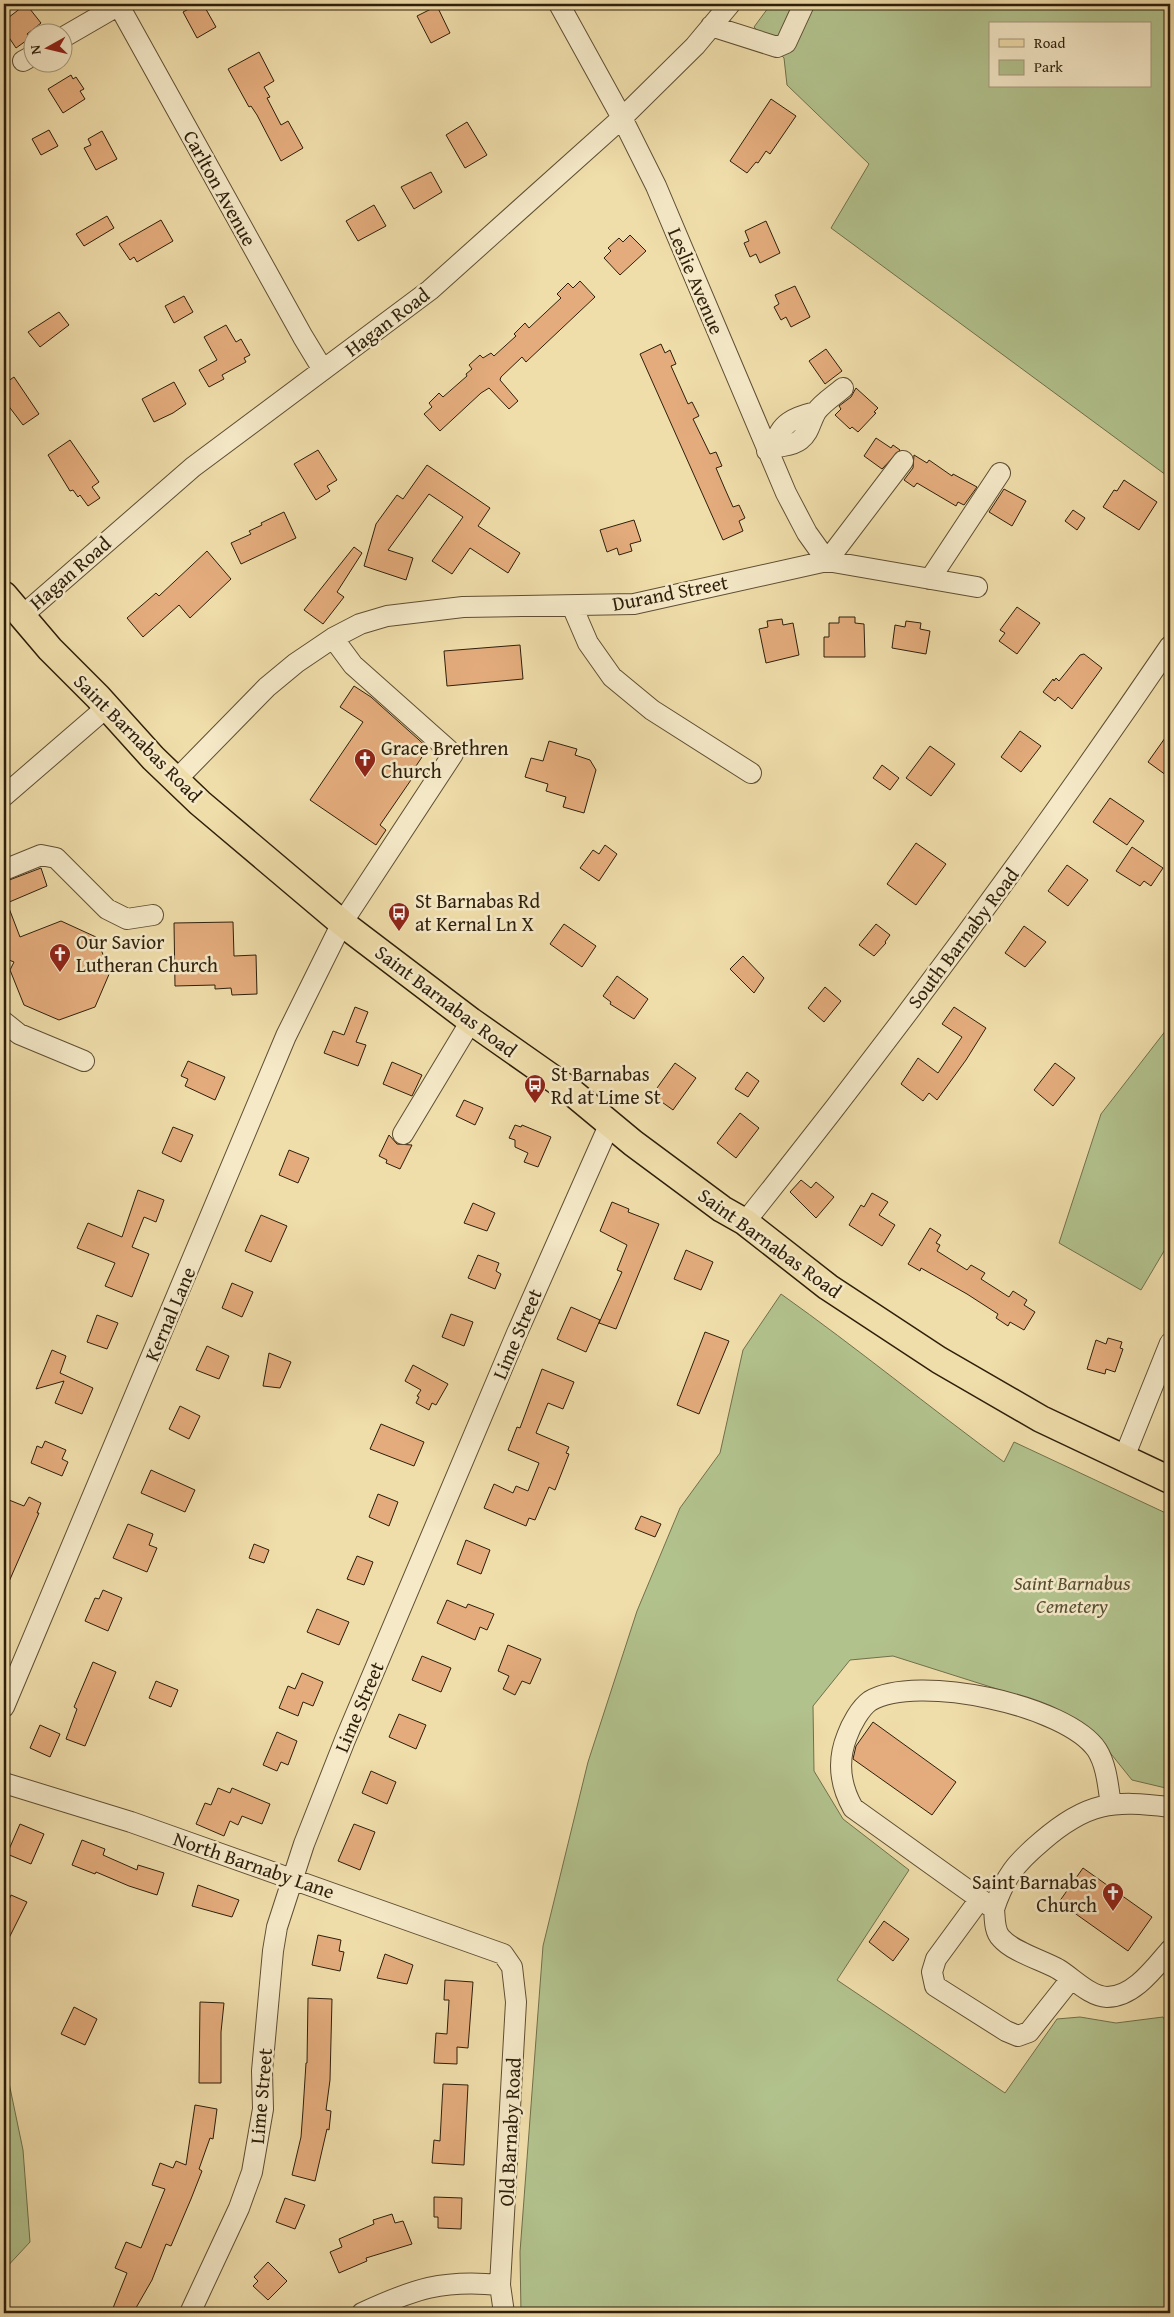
<svg xmlns="http://www.w3.org/2000/svg" width="1174" height="2317" font-family="'Gentium Book Plus',serif">
	<style>
		.green { fill: #b2c28d; stroke: #70704c; fill-rule: evenodd }
		.building { fill: #e4ac7c; stroke: #2e1f0b }
		.lines { fill: none; stroke-linecap: round; stroke-linejoin: round }
		.minor-casing { stroke: #5e4e33; stroke-width: 22 }
		.major-casing { stroke: #2e1f0b; stroke-width: 29 }
		.minor { stroke: #f5e9c8; stroke-width: 20 }
		.major { stroke: #efddaa; stroke-width: 26 }
		.labels { text-anchor: middle; stroke-width: 5; stroke-linejoin: round; paint-order: stroke }
		.street-label { font-size: 20px; fill: #2e1f0b; stroke: #f5e9c8 }
		.poi-label { font-size: 20px; fill: #2e1f0b; stroke: #f5e9c8; text-anchor: start }
		.park-label { font-size: 20px; font-style: italic; fill: #565032; stroke: #f5e9c8 }
	</style>
	<rect width="100%" height="100%" fill="#efddaa"/>
	<filter id="stains"><feTurbulence type="fractalNoise" baseFrequency=".004" numOctaves="4"/><feColorMatrix values="0 0 0 0 .2 0 0 0 0 .09 0 0 0 0 .02 0 0 0 .5 -.17"/></filter>
	<radialGradient id="worn" r=".72"><stop offset=".6" stop-color="#630" stop-opacity="0"/><stop offset="1" stop-color="#630" stop-opacity=".3"/></radialGradient>
	<!-- green -->
	<path class="green" d="M771,4H1170V478L831,228L869,164L787,85L784,58L754,27ZM990,24H1150V86H990Z
		M1170,1025V1241L1141,1290L1059,1243L1101,1114Z
		M781,1294C857,1348 929,1407 1004,1462L1014,1442L1170,1515V1789L1132,1780L1091,1729L1016,1695L893,1656L850,1660L813,1706L814,1771L843,1819L909,1870L837,1980L1005,2093L1057,2019L1080,2017L1116,2023L1163,2017L1170,2029V2313H521L520,2252L543,1946L588,1762L637,1611L680,1508L720,1453L743,1350Z
		M4,2059L23,2150L30,2242L4,2270Z"/>
	<!-- building -->
	<path class="building" d="M26,4L41,23L27,34L30,38L16,48L4,30V21Z
		M198,4H203L216,27L197,38L183,12Z
		M437,6L450,33L431,43L417,16Z
		M259,52L274,81L264,87L270,97L267,98L281,125L288,121L303,148L281,161L257,115L251,106L249,107L228,69Z
		M71,75L73,79L76,77L84,89L80,91L85,99L63,113L48,89Z
		M771,99L796,116L770,154L766,151L758,163L756,162L747,173L730,161Z
		M467,122L487,155L465,168L446,135Z
		M49,130L58,146L41,155L32,139Z
		M102,131L117,159L96,170L84,148L91,145L88,139Z
		M431,172L442,192L414,209L401,187Z
		M374,205L386,226L358,241L346,221Z
		M107,216L114,228L84,246L76,234Z
		M161,220L173,241L137,262L134,257L130,260L119,244Z
		M766,221L780,253L760,263L756,254L750,257L744,243L749,241L745,231Z
		M630,235L646,251L620,275L604,258L611,251L608,248L619,238L623,242Z
		M580,281L595,297L526,362L522,357L501,377L500,380L518,401L509,409L489,388L481,393L440,431L438,429L424,414L432,407L429,403L439,393L443,397L467,376L466,374L472,369L469,365L480,355L483,358L491,353L494,356L516,336L514,334L525,323L529,328L561,298L557,294L568,283L573,288Z
		M795,286L810,317L791,327L786,317L781,320L774,307L779,304L775,295Z
		M184,296L193,312L174,323L165,306Z
		M59,312L69,325L40,347L28,332Z
		M226,325L236,342L241,339L250,355L244,358L246,362L222,375L224,379L209,387L199,370L217,360L204,337Z
		M661,344L665,353L670,350L676,364L671,366L688,404L692,402L699,416L693,419L710,454L716,452L722,466L716,468L725,489L733,507L739,505L745,518L739,521L743,531L723,540L640,354Z
		M826,349L842,371L825,384L809,361Z
		M14,377L39,414L23,425L4,400V384Z
		M174,382L186,404L173,413L154,422L142,399Z
		M856,388L878,408L874,412L876,413L858,432L852,427L850,429L835,415L841,409L839,406L851,397Z
		M876,438L891,448L893,445L900,450L882,469L864,456Z
		M70,440L99,482L92,487L100,498L88,506L80,495L78,497L73,490L70,491L48,455Z
		M318,450L337,480L327,486L330,491L316,500L294,464Z
		M914,455L927,463L929,460L952,476L953,474L977,487L964,505L958,502L956,506L917,483L914,487L904,480L913,468Z
		M427,465L490,508L478,526L520,553L508,573L470,548L452,574L432,561L463,517L429,494L388,550L413,558L406,580L364,566L376,524L397,495L403,499Z
		M1124,480L1157,502L1139,530L1103,507L1114,490L1117,491Z
		M1004,489L1026,501L1012,526L989,512Z
		M1073,510L1085,518L1077,530L1065,521Z
		M284,512L296,538L241,564L231,543L251,534L249,531L262,525L261,523Z
		M634,520L641,541L630,544L632,551L619,555L617,548L607,552L600,530Z
		M354,547L362,553L337,592L344,597L323,624L304,610Z
		M207,551L231,579L190,618L179,605L143,637L127,618L156,593L159,596Z
		M1017,607L1040,623L1017,654L999,641L1005,633L1000,630Z
		M839,617H855V623L864,624L865,657H824V637H829V623H839Z
		M782,619L783,625L793,623L799,655L766,663L759,629L768,627L767,621Z
		M906,621L921,623L920,629L930,631L926,654L892,648L895,625L905,627Z
		M520,645L523,679L447,686L444,651Z
		M1084,654L1102,668L1072,709L1058,697L1055,701L1043,692L1053,679L1054,681L1056,678L1059,681L1080,655Z
		M354,686L371,697L428,748L410,775L413,777L380,825L386,830L376,845L310,800L363,722L340,707Z
		M1020,731L1041,746L1021,772L1001,757Z
		M1170,731V778L1148,762Z
		M549,741L577,749L575,755L590,760L596,770L584,813L563,807L566,797L546,791L548,784L525,777L531,758L543,761Z
		M930,746L955,764L931,796L906,778Z
		M882,765L899,778L890,790L873,778Z
		M1110,798L1144,821L1127,845L1093,822Z
		M916,843L946,864L916,905L887,884Z
		M605,845L617,854L599,881L580,868L593,850L599,854Z
		M1132,847L1163,868L1151,886L1144,881L1140,886L1116,871Z
		M1067,865L1088,880L1068,906L1048,891Z
		M41,868L47,886L7,903L20,937L61,921L96,937L110,972L95,1007L59,1020L24,1005L10,970L14,962L4,958V882Z
		M233,922L234,956L256,955L257,994L232,995L231,988L215,989V985L175,986L174,923Z
		M564,924L596,946L582,967L550,944Z
		M876,924L890,935L885,942L886,943L874,956L859,945Z
		M1024,926L1046,942L1025,967L1005,953Z
		M743,956L764,978L754,993L730,969Z
		M617,976L648,999L634,1019L610,1004L611,1002L603,996Z
		M825,987L841,1001L824,1022L808,1008Z
		M355,1007L368,1012L356,1042L366,1045L358,1066L324,1053L333,1031L344,1035Z
		M954,1007L986,1028L966,1060L937,1100L929,1093L923,1101L901,1084L918,1058L938,1073L962,1037L942,1024Z
		M188,1061L225,1077L215,1100L185,1086L188,1079L181,1076Z
		M392,1062L422,1075L412,1096L383,1084Z
		M675,1063L696,1078L673,1110L652,1095Z
		M1055,1063L1075,1078L1053,1106L1034,1090Z
		M747,1072L759,1081L748,1097L735,1089Z
		M464,1100L483,1108L475,1125L456,1116Z
		M740,1113L759,1128L736,1158L717,1143Z
		M515,1125L521,1127L522,1125L551,1137L538,1167L524,1162L528,1153L515,1147V1140L509,1138Z
		M173,1127L193,1135L181,1162L162,1153Z
		M389,1135L397,1144L412,1145L400,1169L386,1163L387,1160L379,1156Z
		M289,1150L309,1158L298,1183L279,1175Z
		M801,1180L811,1188L816,1182L834,1197L816,1218L790,1192Z
		M138,1190L164,1200L156,1222L144,1217L132,1247L149,1254L132,1297L105,1286L115,1263L77,1248L88,1223L122,1237Z
		M872,1193L888,1202L879,1215L895,1225L882,1246L849,1225L861,1205L864,1207Z
		M612,1202L629,1209L628,1212L659,1224L616,1329L599,1323L622,1272L617,1270L627,1245L600,1231Z
		M473,1203L495,1213L487,1231L464,1223Z
		M261,1215L287,1226L271,1262L245,1251Z
		M930,1228L941,1235L936,1243L940,1245L937,1251L967,1270L971,1265L985,1273L981,1279L1009,1297L1013,1291L1027,1300L1024,1305L1035,1312L1024,1330L1010,1322L1008,1326L996,1318L998,1314L967,1294L921,1268L920,1271L908,1264Z
		M686,1250L713,1262L701,1290L674,1279Z
		M478,1255L499,1263L496,1271L501,1274L495,1289L468,1278Z
		M232,1283L253,1292L242,1317L222,1308Z
		M571,1307L600,1320L586,1352L557,1339Z
		M451,1314L473,1322L464,1346L442,1337Z
		M97,1315L118,1323L107,1349L87,1342Z
		M705,1332L729,1341L699,1414L677,1405Z
		M1108,1338L1122,1342L1120,1348L1123,1349L1115,1372L1106,1369L1105,1374L1087,1369L1096,1340L1106,1344Z
		M207,1346L229,1356L219,1379L196,1370Z
		M52,1350L66,1356L60,1373L93,1388L82,1414L55,1403L64,1381L36,1389Z
		M269,1353L291,1362L280,1388L263,1386Z
		M413,1365L448,1384L436,1405L432,1403L429,1410L416,1403L419,1397L417,1396L421,1390L405,1381Z
		M542,1369L574,1382L563,1409L548,1403L536,1433L569,1447L566,1453L569,1454L555,1490L549,1487L535,1520L529,1518L526,1526L484,1508L494,1484L513,1493L516,1486L528,1491L539,1463L508,1450L517,1427L520,1428Z
		M180,1406L200,1416L189,1439L169,1429Z
		M381,1424L424,1442L414,1466L370,1449Z
		M45,1441L66,1450L62,1459L68,1462L62,1476L31,1463L37,1446L42,1448Z
		M151,1470L195,1490L185,1512L141,1493Z
		M378,1494L398,1502L389,1526L369,1517Z
		M29,1497L41,1503L37,1513H39L4,1593V1498L24,1506Z
		M641,1516L661,1524L655,1537L635,1529Z
		M128,1524L153,1534L149,1545L157,1548L147,1572L113,1558Z
		M466,1540L490,1550L481,1574L457,1564Z
		M254,1544L269,1550L264,1563L249,1558Z
		M357,1556L373,1562L364,1585L347,1579Z
		M103,1590L122,1598L108,1631L85,1621L95,1598L99,1599Z
		M447,1600L466,1608L468,1604L494,1614L487,1630L480,1627L475,1640L437,1623Z
		M317,1609L349,1622L339,1645L307,1632Z
		M508,1645L541,1659L530,1684L522,1681L515,1695L503,1689L509,1676L498,1671Z
		M422,1656L451,1668L441,1692L412,1680Z
		M93,1662L116,1672L85,1746L66,1739L77,1709L74,1707Z
		M302,1673L323,1682L313,1706L303,1702L298,1716L279,1708L288,1686L295,1689Z
		M156,1681L178,1690L171,1707L149,1698Z
		M399,1714L426,1725L416,1749L389,1737Z
		M873,1722L956,1782L932,1815L853,1759L856,1746Z
		M40,1725L60,1734L50,1757L30,1748Z
		M277,1732L297,1741L288,1765L281,1762L277,1771L263,1765Z
		M371,1771L396,1782L387,1804L362,1793Z
		M218,1788L230,1793L232,1788L270,1804L262,1824L242,1816L238,1825L230,1821L224,1836L196,1824L205,1803L211,1805Z
		M20,1824L44,1834L31,1864L7,1854Z
		M354,1824L375,1832L360,1870L338,1861Z
		M82,1840L105,1849L103,1855L137,1870L138,1865L164,1873L157,1895L129,1886L96,1872L95,1874L72,1865Z
		M1083,1868L1152,1917L1128,1951L1059,1902Z
		M198,1885L239,1900L232,1917L192,1906Z
		M11,1895L27,1902L4,1948V1912Z
		M884,1921L909,1939L893,1961L869,1942Z
		M318,1935L341,1940L339,1951L344,1952L340,1971L312,1965Z
		M385,1954L413,1965L407,1984L377,1978Z
		M445,1980L473,1982L468,2048L457,2047V2064L434,2063L436,2033L447,2034L449,2000H444Z
		M308,1998L332,1999L330,2080L326,2110L331,2111L329,2130L327,2129L315,2181L292,2175L301,2137L303,2110L306,2063H307Z
		M200,2002L224,2003L221,2032V2083H199Z
		M74,2007L97,2019L85,2045L61,2034Z
		M443,2084L468,2085L464,2165L432,2163L434,2140L440,2141Z
		M195,2105L217,2109L213,2139L210,2138L199,2169L202,2171L191,2199L171,2246L166,2244L152,2280L133,2313H111L127,2273L115,2268L126,2242L141,2248L165,2189L152,2185L160,2163L173,2168L176,2161L186,2165Z
		M434,2197L462,2198L461,2229L438,2228V2217H434Z
		M285,2198L305,2205L295,2229L276,2222Z
		M392,2214L395,2223L403,2221L412,2244L366,2258L367,2261L339,2273L330,2252L342,2247L339,2239L374,2224L373,2220Z
		M268,2262L287,2281L268,2300L253,2286L258,2281L254,2277Z"/>
	<g class="lines">
		<!-- minor casing -->
		<g class="minor-casing">
			<path id="minor" d="M118,4L303,337L323,370
				M559,4L622,118L656,186L786,493L807,533L827,561
				M711,26L777,47L786,43L804,4
				M62,38L119,5
				M23,61L32,56
				M775,446C779,423 795,417 816,412
				M767,451C778,444 790,448 800,440C810,432 810,422 816,412C822,403 835,395 843,388
				M827,561L903,461
				M930,579L1000,473
				M572,606L588,643L612,677L652,710L751,773
				M23,615L193,467L430,290L622,118L695,46L730,4
				M177,779L267,687L296,663L333,638L360,624L387,616L463,607L634,604L827,561L977,587
				M4,796L107,707
				M4,870L41,855L56,858L107,909L127,919L153,915
				M4,1022L19,1034L84,1061
				M403,1134L471,1021
				M745,1222C894,1036 1036,843 1170,646
				M1123,1460L1170,1343
				M4,1707L286,1036L342,923L453,754L353,665L333,638
				M4,1783L131,1822L503,1954L512,1967L516,2002L500,2285L504,2313
				M1111,1805C1108,1787 1107,1766 1097,1750C1067,1705 916,1673 870,1701C860,1708 851,1725 847,1736C837,1761 840,1785 853,1808L994,1909C995,1918 994,1931 1001,1938C1013,1952 1042,1960 1058,1969C1073,1978 1089,1996 1107,1997C1134,1997 1155,1967 1170,1950
				M980,1899L936,1959L932,1972L935,1986L1006,2031L1018,2036L1029,2032L1071,1979
				M994,1909C1005,1876 1016,1863 1042,1841C1087,1802 1112,1800 1170,1807
				M190,2313L239,2208L252,2172L263,2109L262,2071L273,1951L277,1927L304,1844L345,1740L517,1333L610,1123
				M362,2313C414,2289 443,2279 500,2285"/>
		</g>
		<!-- major casing -->
		<g class="major-casing">
			<path id="major" d="M4,595L50,649L98,697L153,758L200,803L342,923L471,1021L568,1089L633,1143L722,1209L745,1222L828,1287L939,1360L1041,1419L1170,1480"/>
		</g>
		<!-- minor -->
		<use href="#minor" class="minor"/>
		<!-- major -->
		<use href="#major" class="major"/>
	</g>
	<!-- icons -->
	<defs>
		<g id="church-pin" transform="scale(1.125)"><path d="M0 17L-7.5 6A9.5 9.5 0 1 1 7.5 6Z" fill="#8f2418" stroke="#f5e9c8"/><path d="M-1.2-6h2.4v3.5h3.3v2.4h-3.3V6h-2.4V-.1h-3.3v-2.4h3.3Z" fill="#fff"/></g>
		<g id="bus-pin" transform="scale(1.125)"><path d="M0 17L-7.5 6A9.5 9.5 0 1 1 7.5 6Z" fill="#8f2418" stroke="#f5e9c8"/><path d="M-5-6H5V4H4V6H2V4H-2V6H-4V4H-5ZM-3.5-4V0h7V-4ZM-3.5 1.2v1.5H-2V1.2ZM2 1.2v1.5H3.5V1.2Z" fill="#fff"/></g>
	</defs>
	<g fill-rule="evenodd">
		<use href="#church-pin" x="365" y="759"/>
		<use href="#bus-pin" x="399" y="913"/>
		<use href="#church-pin" x="60" y="954"/>
		<use href="#bus-pin" x="535" y="1085"/>
		<use href="#church-pin" x="1113" y="1893"/>
	</g>
	<g class="labels">
		<!-- street labels -->
		<g class="street-label">
			<text transform="translate(220 188) rotate(61)" y="7">Carlton Avenue</text>
			<text transform="translate(696 281) rotate(67)" y="7">Leslie Avenue</text>
			<text transform="translate(387 322) rotate(-37)" y="7">Hagan Road</text>
			<text transform="translate(70 573) rotate(-41)" y="7">Hagan Road</text>
			<text transform="translate(670 593) rotate(-11)" y="7">Durand Street</text>
			<text transform="translate(138 738) rotate(45)" y="7">Saint Barnabas Road</text>
			<text transform="translate(963 938) rotate(-53)" y="7">South Barnaby Road</text>
			<text transform="translate(446 1001) rotate(37)" y="7">Saint Barnabas Road</text>
			<text transform="translate(770 1243) rotate(36)" y="7">Saint Barnabas Road</text>
			<text transform="translate(170 1314) rotate(-67)" y="7">Kernal Lane</text>
			<text transform="translate(517 1334) rotate(-67)" y="7">Lime Street</text>
			<text transform="translate(359 1707) rotate(-67)" y="7">Lime Street</text>
			<text transform="translate(254 1865) rotate(19)" y="7">North Barnaby Lane</text>
			<text transform="translate(261 2096) rotate(-85)" y="7">Lime Street</text>
			<text transform="translate(510 2132) rotate(-87)" y="7">Old Barnaby Road</text>
		</g>
		<!-- poi labels -->
		<g class="poi-label">
			<text x="381" y="755">Grace Brethren<tspan x="381" dy="23">Church</tspan></text>
			<text x="415" y="908">St Barnabas Rd<tspan x="415" dy="23">at Kernal Ln X</tspan></text>
			<text x="76" y="949">Our Savior<tspan x="76" dy="23">Lutheran Church</tspan></text>
			<text x="551" y="1081">St Barnabas<tspan x="551" dy="23">Rd at Lime St</tspan></text>
			<text x="1097" y="1889" text-anchor="end">Saint Barnabas<tspan x="1097" dy="23">Church</tspan></text>
		</g>
		<!-- park labels -->
		<g class="park-label">
			<text x="1072" y="1590">Saint Barnabus<tspan x="1072" dy="23">Cemetery</tspan></text>
		</g>
	</g>
	<!-- margin -->
	<rect width="1174" height="2317" fill="none" stroke="#efddaa" stroke-width="20"/>
	<rect x="5" y="5" width="1164" height="2307" fill="none" stroke="#2e1f0b" stroke-width="2.5"/>
	<rect x="10" y="10" width="1154" height="2297" fill="none" stroke="#2e1f0b"/>
	<!-- legend -->
	<rect x="989" y="22" width="162" height="65" fill="#f5e9c8" stroke="#a5987c"/>
	<rect x="999" y="39" width="25" height="8" fill="#efddaa" stroke="#a5987c"/>
	<text x="1034" y="48" font-size="15" fill="#2e1f0b">Road</text>
	<rect x="999" y="60" width="25" height="15" fill="#b2c28d" stroke="#a5987c"/>
	<text x="1034" y="72" font-size="15" fill="#2e1f0b">Park</text>
	<!-- north arrow -->
	<g transform="translate(48 48) rotate(262)"><circle r="24" fill="#f5e9c8" stroke="#a5987c"/>
	<path d="M0-4L9 19L0 12L-9 19Z" fill="#8f2418"/>
	<text y="-8" font-size="14" font-weight="bold" text-anchor="middle" fill="#2e1f0b">N</text>
	</g>
	<rect width="100%" height="100%" filter="url(#stains)"/>
	<rect width="100%" height="100%" fill="url(#worn)"/>
</svg>
